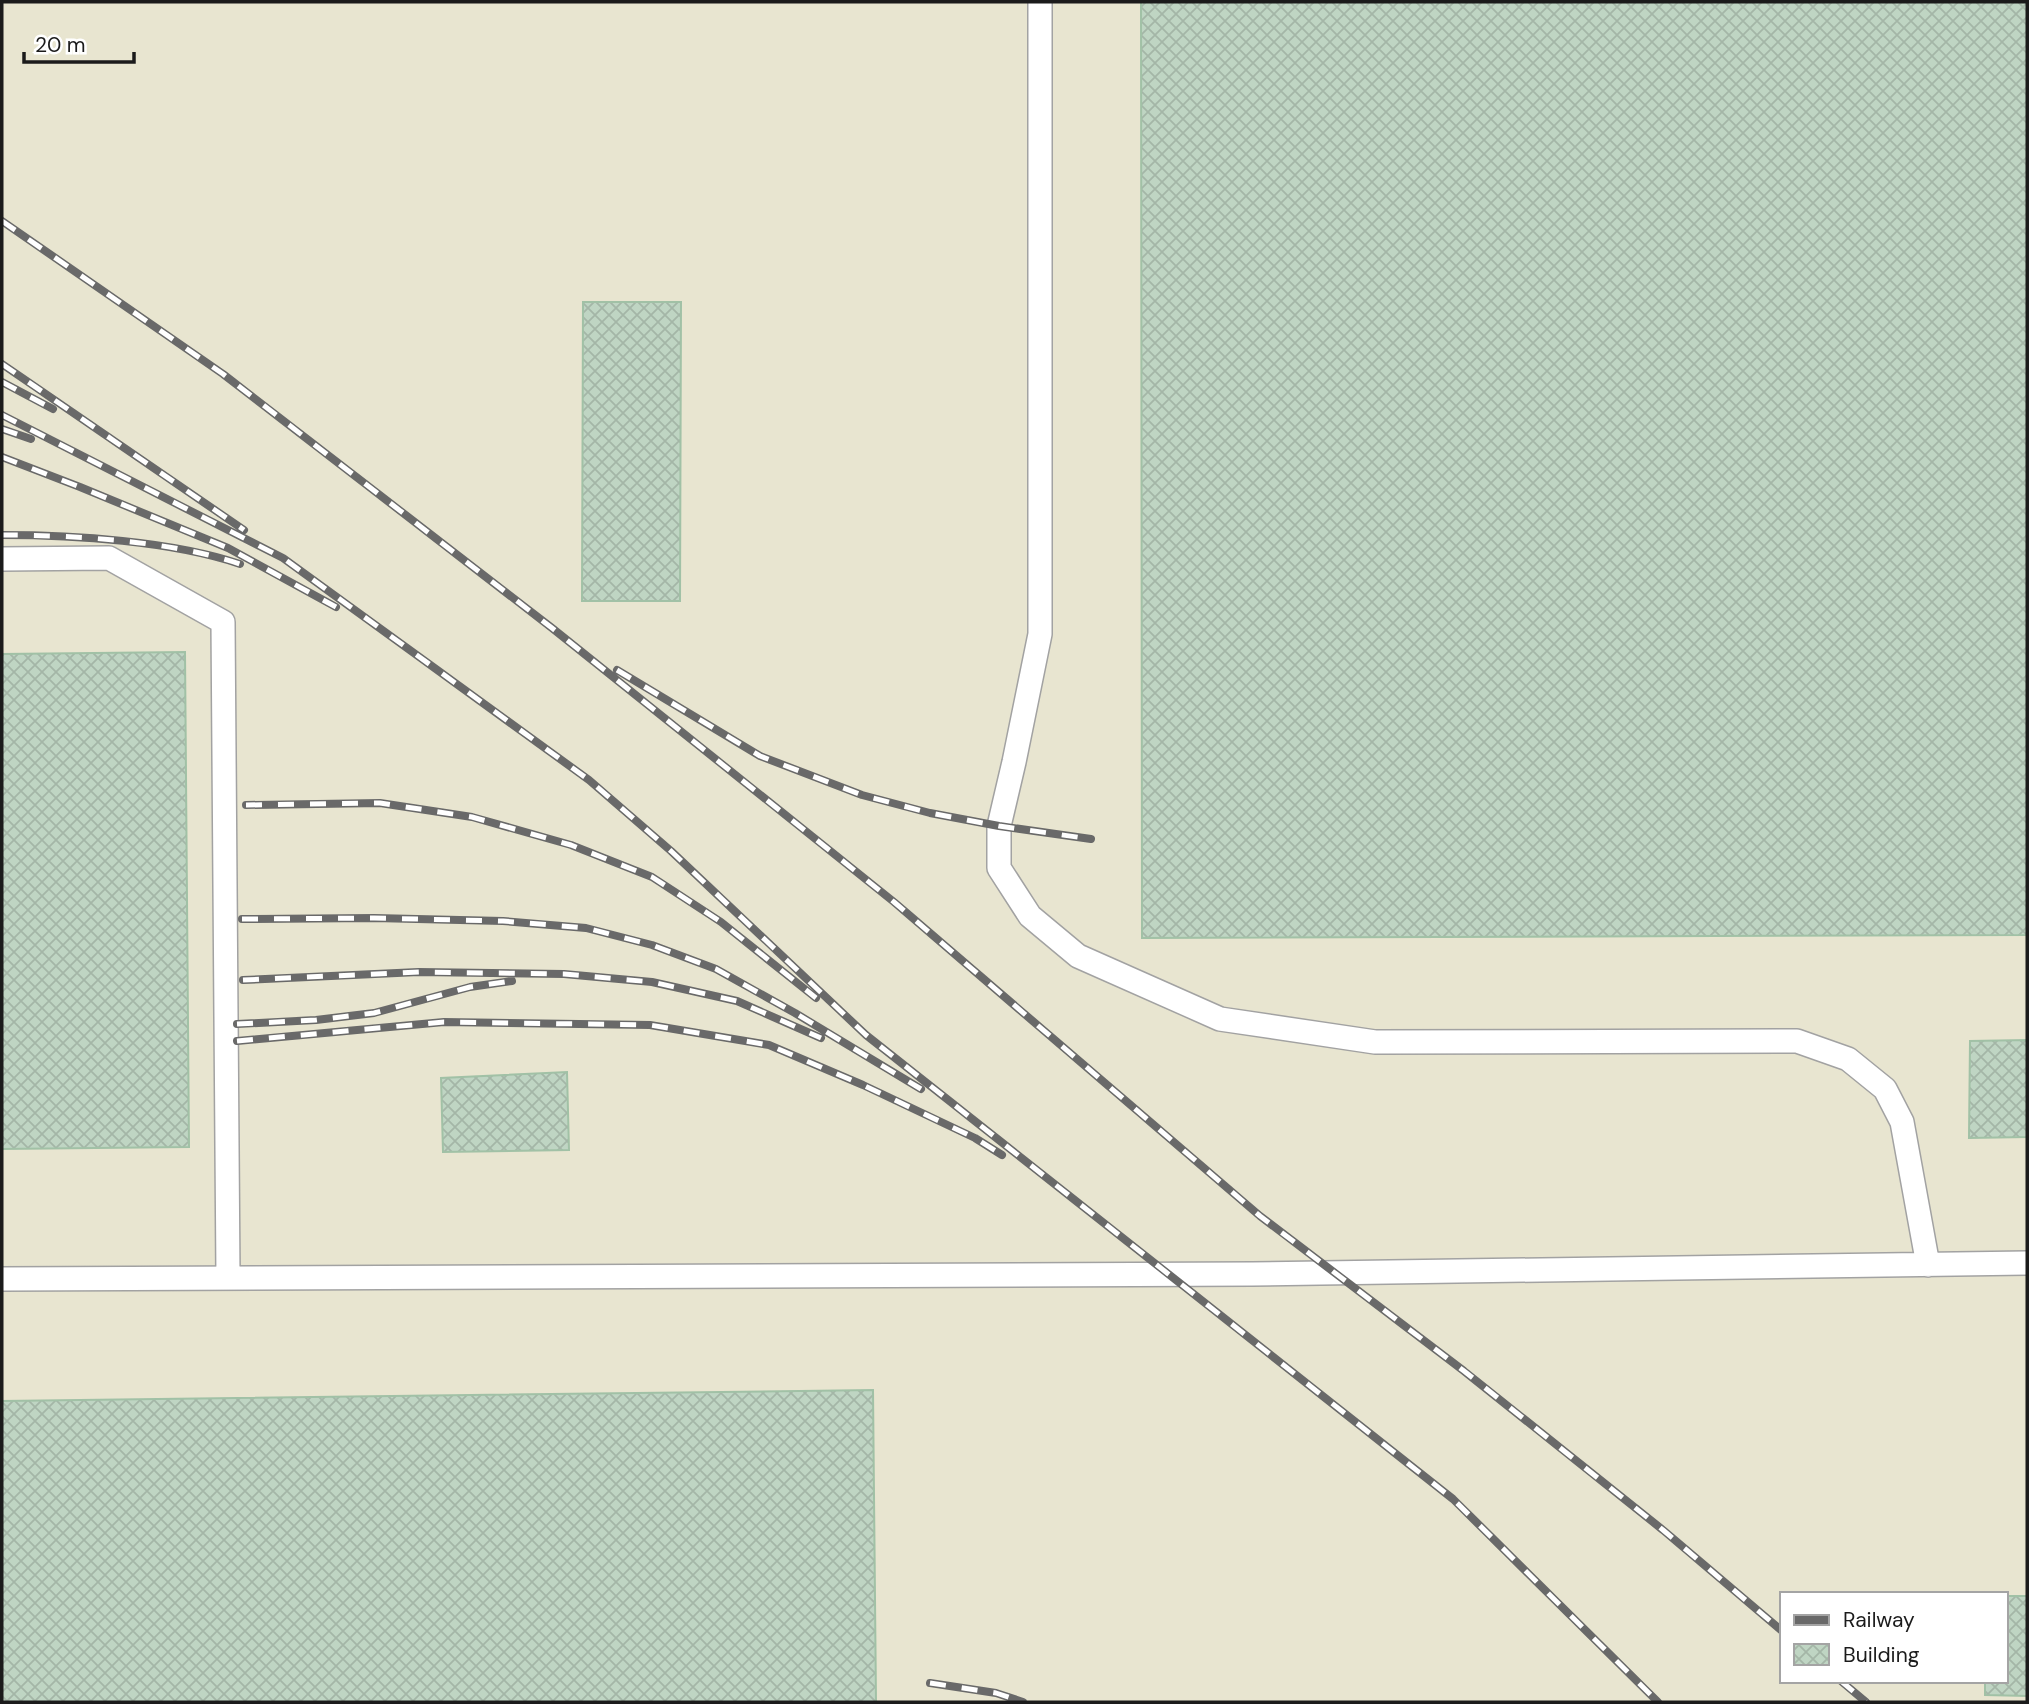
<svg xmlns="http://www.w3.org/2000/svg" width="2029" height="1704" font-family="'DM Sans',sans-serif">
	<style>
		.industrial { fill: #e8e5d0; fill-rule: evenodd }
		.building { fill: url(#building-cross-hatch); stroke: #a1c1a6; stroke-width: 2 }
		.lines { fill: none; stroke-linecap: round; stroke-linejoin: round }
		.lane-casing { stroke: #a2a2a2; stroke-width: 26 }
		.lane { stroke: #fff; stroke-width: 23 }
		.rail-casing { stroke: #696969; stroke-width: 8 }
		.rail { stroke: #fff; stroke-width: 5; stroke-dasharray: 16; stroke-linecap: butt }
	</style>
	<defs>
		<pattern id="building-cross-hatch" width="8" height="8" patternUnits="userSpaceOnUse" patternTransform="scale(1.75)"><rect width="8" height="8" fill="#bfd5c3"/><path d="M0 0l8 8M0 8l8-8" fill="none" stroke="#a4b6a7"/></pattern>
	</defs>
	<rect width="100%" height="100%" fill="#dfeee5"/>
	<!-- industrial -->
	<path class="industrial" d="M2,2H2027V1702H2ZM1782,1594H2006V1681H1782Z"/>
	<!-- building -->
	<path class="building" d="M1141,2H2027V935L1142,938Z
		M583,302H681L680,601H582Z
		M185,652L189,1147L2,1149V654Z
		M2027,1040V1137L1969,1138L1970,1041Z
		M567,1072L569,1150L443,1152L441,1078Z
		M873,1390L876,1702H2V1401Z
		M2006,1596H2027V1696L1985,1695V1681H2006Z"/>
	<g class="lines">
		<!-- lane casing -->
		<g class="lane-casing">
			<path id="lane" d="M1040,2V634L1014,762L999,826V868L1030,916L1078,956L1220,1019L1375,1042L1797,1041L1848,1059L1885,1089L1902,1122L1928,1265
				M2,559L109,558L223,622L228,1278
				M2,1279L1252,1274L2027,1263"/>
		</g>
		<!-- lane -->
		<use href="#lane" class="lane"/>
		<!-- rail casing -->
		<g class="rail-casing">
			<path id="rail" d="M2,221L223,374L552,628L894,902L1260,1216L1464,1371L1663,1530L1782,1631
				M2,364L244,530
				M2,382L53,409
				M2,415L283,558L589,780L671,851L866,1035L1453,1499L1658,1702
				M2,429L31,439
				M2,457L80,487L228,548L336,607
				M2,535C74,535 172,541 240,564
				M617,670L760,756L862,795L930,813L999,826L1091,839
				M246,805L380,803L472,817L571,845L652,877L721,922L816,998
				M242,919L374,918L503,921L586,928L652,945L716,969L795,1013L921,1089
				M243,980L419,972L564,974L652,982L737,1001L821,1038
				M237,1024L316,1020L374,1013L470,987L512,981
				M237,1041L444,1022L650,1025L769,1045L863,1085L975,1138L1002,1155
				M1841,1681L1866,1702
				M930,1683L996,1693L1023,1702"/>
		</g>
		<!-- rail -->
		<use href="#rail" class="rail"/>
	</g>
	<!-- border -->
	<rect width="2029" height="1704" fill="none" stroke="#1b1b1b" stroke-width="7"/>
	<!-- legend -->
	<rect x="1780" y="1592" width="228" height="91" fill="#ffffff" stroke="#a4a4a4" stroke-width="2"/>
	<rect x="1794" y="1615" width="35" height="10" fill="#696969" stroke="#a4a4a4" stroke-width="2"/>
	<text x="1843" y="1627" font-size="21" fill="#1b1b1b">Railway</text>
	<rect x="1794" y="1644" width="35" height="21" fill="url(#building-cross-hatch)" stroke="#a4a4a4" stroke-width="2"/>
	<text x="1843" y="1662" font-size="21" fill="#1b1b1b">Building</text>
	<!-- scale -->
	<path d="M24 52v10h110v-10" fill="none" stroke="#1b1b1b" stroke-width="3.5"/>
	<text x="35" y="52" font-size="21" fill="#1b1b1b" stroke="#ffffff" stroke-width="5" paint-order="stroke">20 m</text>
</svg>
